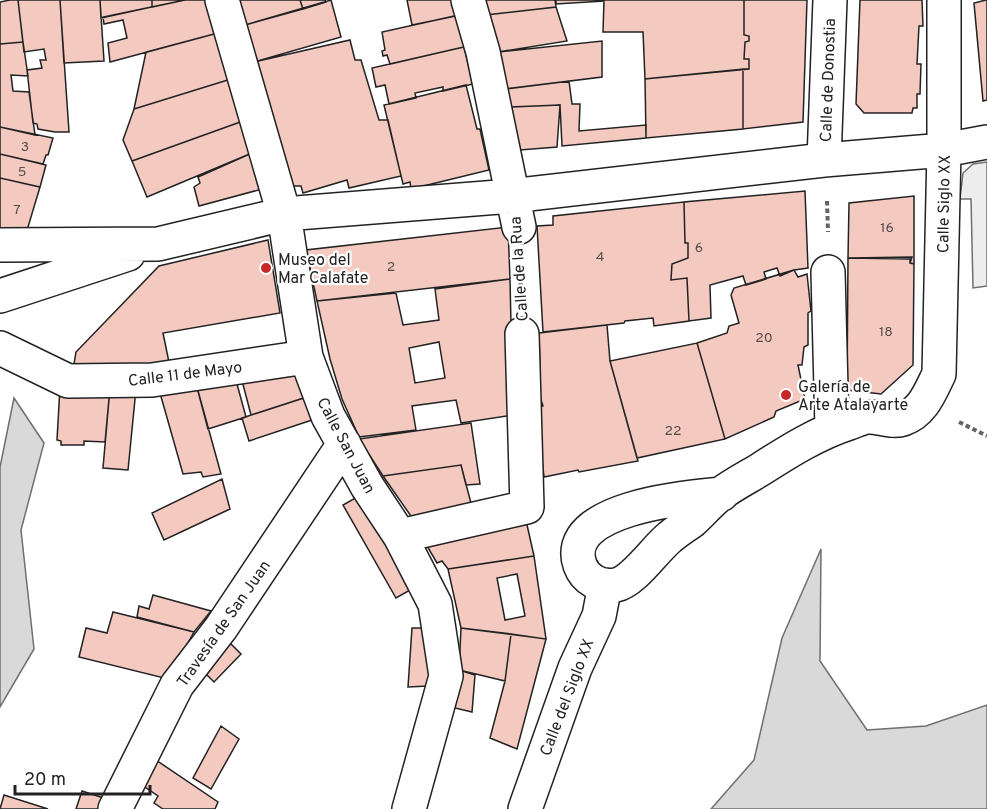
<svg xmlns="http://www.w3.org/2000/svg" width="987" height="809" font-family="Overpass,sans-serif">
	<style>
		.parking { fill: #ededed; stroke: #6f6f6f; stroke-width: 1.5 }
		.water { fill: #d9d9d9; stroke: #6f6f6f; stroke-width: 1.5 }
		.building { fill: #f3c9c0; stroke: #222; stroke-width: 1.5; fill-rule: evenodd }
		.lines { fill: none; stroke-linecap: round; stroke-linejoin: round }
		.street-casing { stroke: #222; stroke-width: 36 }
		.path { stroke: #646464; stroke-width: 4; stroke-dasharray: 4.5 3; stroke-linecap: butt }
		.street { stroke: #fff; stroke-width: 33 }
		.poi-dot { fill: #c62828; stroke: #fff; stroke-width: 2 }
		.labels { text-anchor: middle; stroke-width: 4.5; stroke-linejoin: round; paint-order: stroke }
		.number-label { font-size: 14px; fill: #564c4a }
		.street-label { font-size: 16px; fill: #222; stroke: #fff }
		.poi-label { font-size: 16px; fill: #222; stroke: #fff; text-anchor: start }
	</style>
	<rect width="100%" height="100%" fill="#fff"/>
	<!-- parking -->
	<path class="parking" d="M987,162V286L973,288L971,199H960L963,173L973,164Z"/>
	<!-- water -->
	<path class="water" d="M14,398L44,443L21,530L34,649L0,707V467Z
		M821,549L820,661L867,730L926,726L987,705V809H711L754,760L782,638Z"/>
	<!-- building -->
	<path class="building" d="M10,0H18L23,42L0,44V2Z
		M18,0H60L69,132H55L38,129L37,124L33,123L27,70L42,68L40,60H46L44,49L24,52Z
		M60,0H100L104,61L64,63Z
		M100,0H152V7L101,18Z
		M152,0H185L152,7Z
		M185,0H208L218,33L110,62L108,43L127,38L123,20L104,24L103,17Z
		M236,0H300L303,9L245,25Z
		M300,0H325L326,2L303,9Z
		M331,0L341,37L254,62L245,25Z
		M407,0H452L456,16L412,25Z
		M475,0H555L556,7L486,15Z
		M556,0H604V1L556,4Z
		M744,0H807L803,122L743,129V69H749V59H744L745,42L749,41V36L744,35Z
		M744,0V35L749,36V41L745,42L744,59H749V69L645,79L643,32H603L604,0Z
		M860,0H922L923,26H919L917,64H921L920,94H917V108H913L912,113H864L856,104Z
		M986,0H987V100L983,101L974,3Z
		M556,7L567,41L498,52L486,15Z
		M459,15L464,47L390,64L387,55L383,56L382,51L385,50L382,32Z
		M218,33L231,79L134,109L146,52Z
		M350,40L355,60H361L379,120H388L401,176L349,188L347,180L303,193L301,186H294L279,175L254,62Z
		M602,41V77L505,89L498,52Z
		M23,42L28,76L11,75L13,91L29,92L35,135L0,127V44Z
		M464,47L473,84L443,91V87L415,93L416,98L389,104L385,85L376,87L372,68Z
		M743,69V129L646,138L645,79Z
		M231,79L243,121L132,161L123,140L134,109Z
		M569,81L572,104H580L579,131L646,125V138L562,146L560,105L509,107L505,89Z
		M466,85L477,129H480L489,170L411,189L410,182L403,184L384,105Z
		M560,105L557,147L520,150L511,107Z
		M243,121L252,153L147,197L132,161Z
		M0,127L53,138L48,155H46L43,164L0,154Z
		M252,153L262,189L199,206L194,187L200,183L198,177Z
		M0,154L46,165L40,187L0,178Z
		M0,178L40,187L25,237L0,232Z
		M805,191L808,268L794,270L780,276L777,268L764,272L766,279L746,285L743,276L710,285L711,318L689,321L687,278L671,280L672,264L688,258V243H685L684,202Z
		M914,196V264L910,263L912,257L848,258L849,203Z
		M684,202L685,243H688V258L672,264L671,280L687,278L689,321L654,326L653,318L625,321L624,323L543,332L537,226L553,225V216Z
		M508,227L510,279L317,301L306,250Z
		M268,240L280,313L163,333L171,372L72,376L76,352L159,266Z
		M848,258L910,259V263L914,264L913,365L881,394L847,390Z
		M794,270L798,277L807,274L811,311L808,313V345L804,347L802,365H798L805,399L776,411L774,417L725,439L697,343L727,333L729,326L739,323L731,295L734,288Z
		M510,279L513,415L461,423L456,400L412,406L416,430L359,437L342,399L330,359L317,301L396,293L403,325L439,320L435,289ZM439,342L445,378L415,383L409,348Z
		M607,325L610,361L638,461L579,472L578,470L544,477L536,407L543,406L532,373L540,372L539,333Z
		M697,343L725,439L637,458L610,361Z
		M306,368L310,396L251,415L240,373Z
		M234,373L246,417L208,429L195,380Z
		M195,380L221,474L203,477L201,472L183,474L158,386Z
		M60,387L110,388L105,442L84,441V445H61V441L57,440Z
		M110,388L136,389L128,470L103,468Z
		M310,396L324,416L249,441L242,418Z
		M471,423L480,484L466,485L461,465L383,476L359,439Z
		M461,465L472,507L413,519L383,476Z
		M222,479L230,509L164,540L152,513Z
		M364,493L419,585L396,598L343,505Z
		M525,516L534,556L448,569L442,561L437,563L427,546Z
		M534,556L546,639L461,628L448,569ZM517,574L525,616L505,620L497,578Z
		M153,595L211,611L194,632L137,617L139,606L149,609Z
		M113,612L194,632L168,679L79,657L86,628L107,633Z
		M412,628H433V665L428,686L408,687Z
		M461,628L511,634L505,681L459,670Z
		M511,634L546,639L517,749L490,738L505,681Z
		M230,643L241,654L214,682L204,672Z
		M459,670L475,675L472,712L455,708Z
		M221,726L239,739L211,789L193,778Z
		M153,758L218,802L215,809H163L154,803L158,796L139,783Z
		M82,791L113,801L109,809H76Z
		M4,795L48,809H0Z"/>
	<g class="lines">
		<!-- street casing -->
		<g class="street-casing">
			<path id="street" d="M222,0L284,214L306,357L328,416L367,486L400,536L435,604L446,676L409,809
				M468,0L483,52L519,227
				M824,160L830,0
				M0,245L158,244L284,214L511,196L824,160L944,150L987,142
				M828,272L832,429
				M0,296L128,254
				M0,348L68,381L152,380L306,357
				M722,494C688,497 560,508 580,565C585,579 600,588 616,585C634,581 655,549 670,537C677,531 685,526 692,521C702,512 711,501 722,493C734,484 748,477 761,469C789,451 818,433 849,423C855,421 861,418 867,417C878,416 892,423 903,419C923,412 930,392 939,374L944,150V0
				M400,536L527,507L522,334
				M115,809L177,685L221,628L344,444
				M525,809L575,668L599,616L605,585"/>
		</g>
		<!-- path -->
		<path class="path" d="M827,201L828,232
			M520,267L521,295
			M959,422L987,436"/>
		<!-- street -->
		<use href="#street" class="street"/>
	</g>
	<!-- markers -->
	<g class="poi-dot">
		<circle cx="266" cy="268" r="6"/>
		<circle cx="786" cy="395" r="6"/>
	</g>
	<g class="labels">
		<!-- number labels -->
		<g class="number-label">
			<text x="25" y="151">3</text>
			<text x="22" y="176">5</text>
			<text x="17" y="214">7</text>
			<text x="887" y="232">16</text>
			<text x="699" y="252">6</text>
			<text x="600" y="261">4</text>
			<text x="391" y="271">2</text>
			<text x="886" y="336">18</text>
			<text x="764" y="342">20</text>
			<text x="673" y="435">22</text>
		</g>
		<!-- street labels -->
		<g class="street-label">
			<text transform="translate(827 80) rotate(-88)" y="6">Calle de Donostia</text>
			<text transform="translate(943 204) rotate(-89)" y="6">Calle Siglo XX</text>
			<text transform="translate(518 269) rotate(-94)" y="6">Calle de la Rua</text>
			<text transform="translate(185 373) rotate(-7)" y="6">Calle 11 de Mayo</text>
			<text transform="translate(347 445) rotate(62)" y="6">Calle San Juan</text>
			<text transform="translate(223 623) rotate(-55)" y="6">Travesía de San Juan</text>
			<text transform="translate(566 697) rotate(-69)" y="6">Calle del Siglo XX</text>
		</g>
		<!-- poi labels -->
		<g class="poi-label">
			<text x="278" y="265">Museo del<tspan x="278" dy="18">Mar Calafate</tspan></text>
			<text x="798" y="392">Galería de<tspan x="798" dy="18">Arte Atalayarte</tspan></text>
		</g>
	</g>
	<!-- scale -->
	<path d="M15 785v9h135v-9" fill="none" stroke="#222222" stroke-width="3"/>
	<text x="24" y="785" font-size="18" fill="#222222" stroke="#ffffff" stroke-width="4.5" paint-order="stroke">20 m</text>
</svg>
